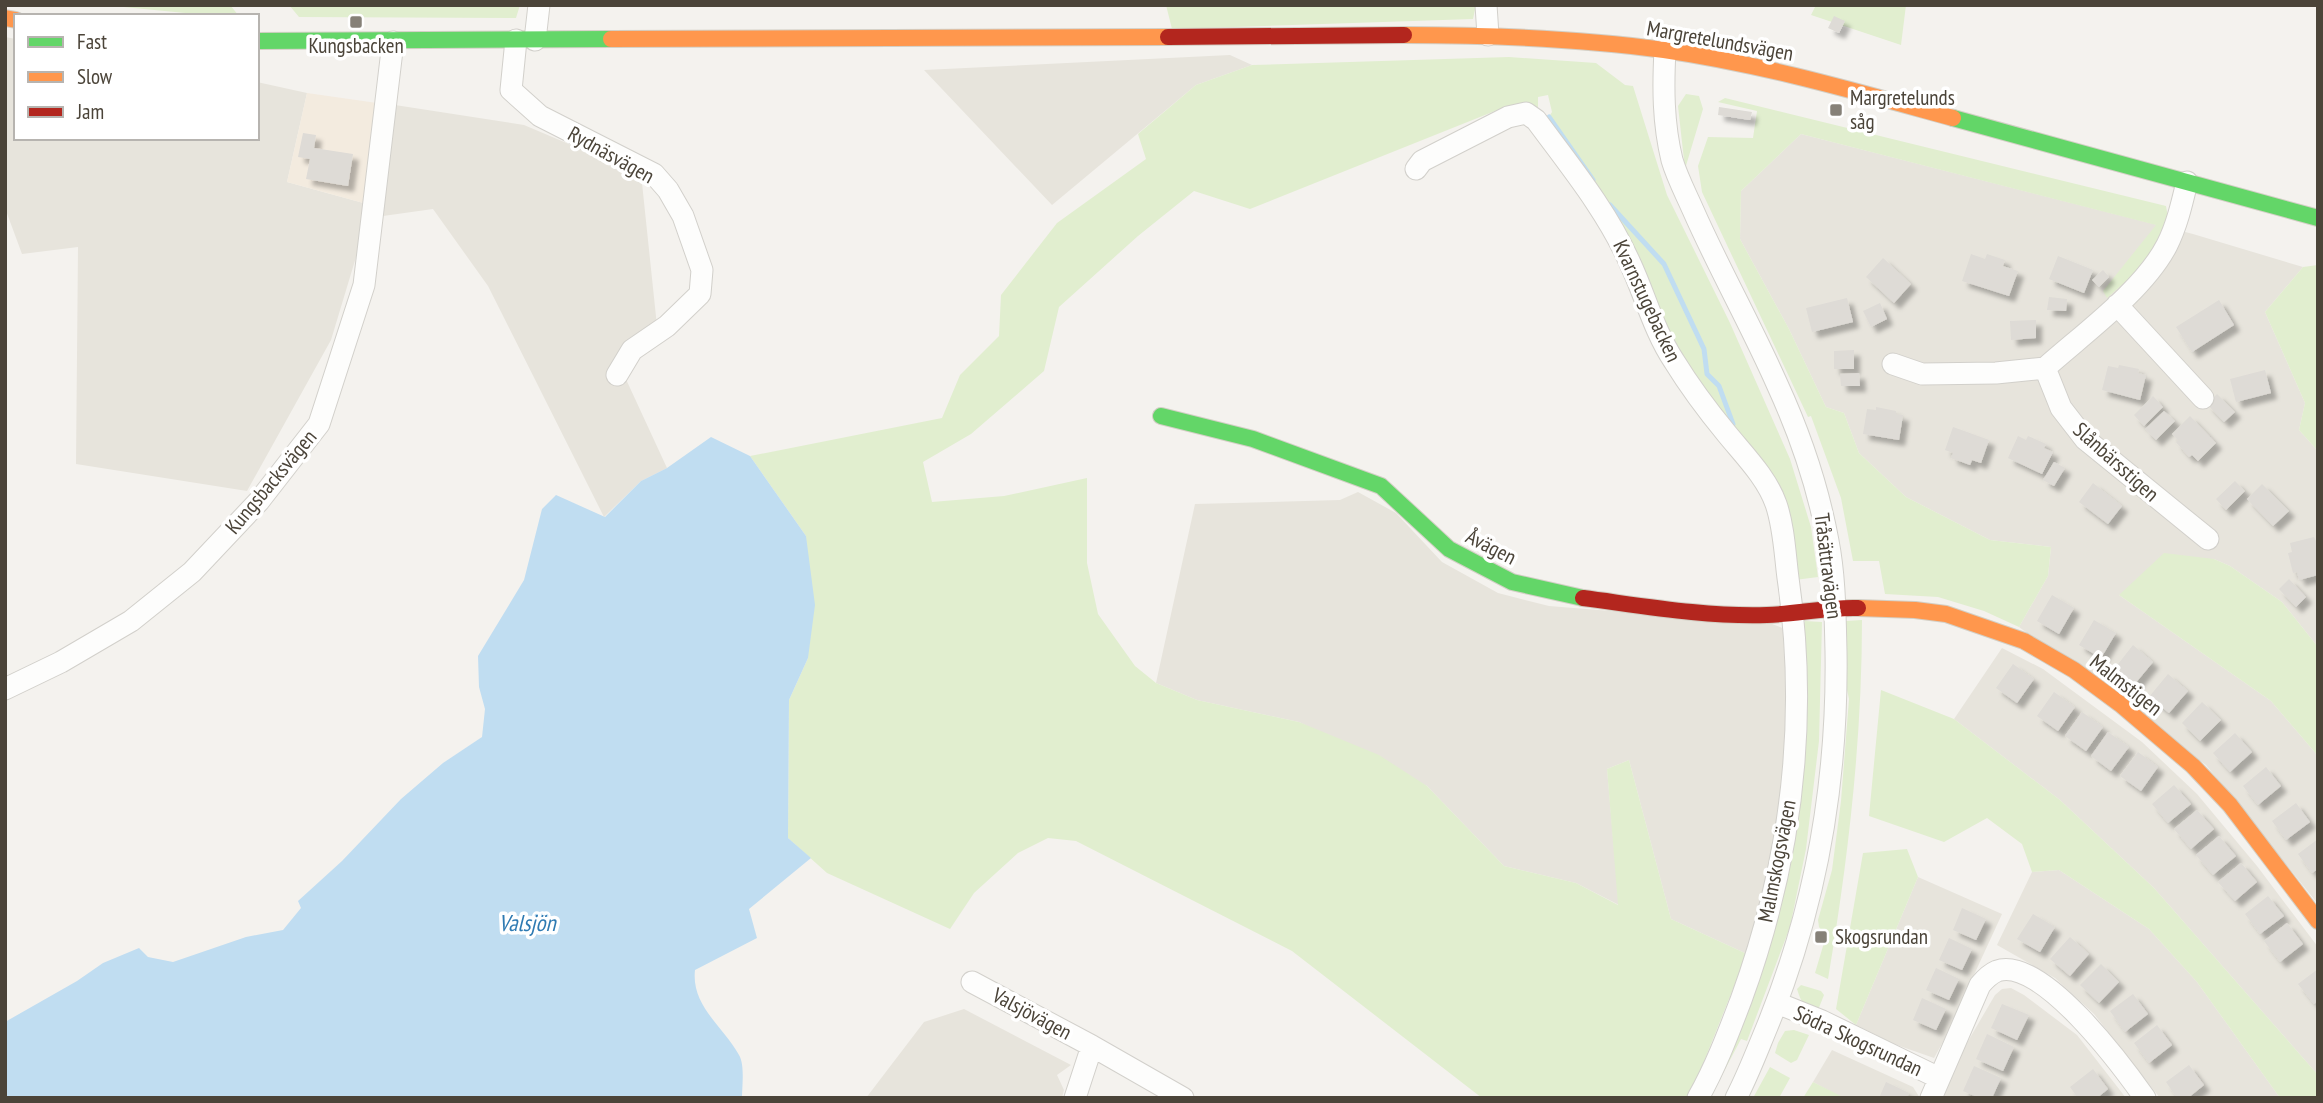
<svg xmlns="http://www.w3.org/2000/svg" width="2323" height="1103" font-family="'PT Sans Narrow',sans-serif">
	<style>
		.residential { fill: #e7e4dc }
		.commercial { fill: #f3ebdf }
		.green { fill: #e1eecf }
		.water { fill: #c0ddf1 }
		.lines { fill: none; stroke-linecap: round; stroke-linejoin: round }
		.stream { stroke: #c0ddf1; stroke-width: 5 }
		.building { fill: #dedbd6; filter: url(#shadow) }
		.street-casing { stroke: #d2d0cb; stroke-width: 23 }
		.fast-casing { stroke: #d3cfc5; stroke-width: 18 }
		.slow-casing { stroke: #d3cfc5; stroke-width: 18 }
		.jam-casing { stroke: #d3cfc5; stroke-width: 18 }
		.street { stroke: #fdfdfc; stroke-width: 21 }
		.fast { stroke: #63d668; stroke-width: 16 }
		.slow { stroke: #ff974d; stroke-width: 16 }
		.jam { stroke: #b3261e; stroke-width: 16 }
		.poi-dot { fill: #868178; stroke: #fff; stroke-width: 2.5 }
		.labels { text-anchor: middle; stroke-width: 7; stroke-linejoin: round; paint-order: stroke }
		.street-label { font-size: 21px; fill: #4b4439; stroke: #fff }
		.poi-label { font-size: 21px; fill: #4b4439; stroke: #fff; text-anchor: start }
		.water-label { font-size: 23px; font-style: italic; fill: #2e7ab2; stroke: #fff }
	</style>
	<defs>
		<filter id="shadow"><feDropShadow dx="6" dy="6" stdDeviation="2" flood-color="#0004"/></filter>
	</defs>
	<rect width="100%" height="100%" fill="#f4f2ee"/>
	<!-- residential -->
	<path class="residential" d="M5,37L16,39V138H257V82L307,93L287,182L367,204L363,234L331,340L247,491L76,464L78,247L22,254L5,208Z
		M1230,55L1252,65L1196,85L1052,205L924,70Z
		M395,105L524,125L609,161L642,183L657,326L618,362L667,468L641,481L604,517L488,286L433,209L383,216Z
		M1801,134L2193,234L2303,267L2265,312L2305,403L2299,430L2318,451V647L2282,602L2230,566L2214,559L2119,595L2271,701L2318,756V904L2206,765L2019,627L2048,576L2051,547L1990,540L1906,497L1859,453L1844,413L1826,407L1789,329L1740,239L1741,191Z
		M1358,492L1396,513L1442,562L1498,593L1549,606L1772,624L1785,629L1790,726L1776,849L1747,954L1671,919L1629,760L1607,769L1619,905L1576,883L1504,866L1427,786L1299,722L1197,700L1156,683L1195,504L1340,500Z
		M2002,648L2043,669L2142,742L2197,794L2257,866L2318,947V1075L2154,888L2060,800L1954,719Z
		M2059,870L2149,929L2197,982L2280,1098H2160L2094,1014L2055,978L1997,945L2032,872Z
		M1918,877L2002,914L1944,1040L1934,1058L1894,1044L1856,1025Z
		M2011,988L2024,995L2077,1035L2126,1098H1940L1950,1072L1995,995L2002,989Z
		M964,1009L1071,1065L1057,1075L1064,1090L1062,1098H866L924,1022Z
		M1832,1050L1913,1087L1920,1098H1843L1813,1082Z"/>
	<!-- commercial -->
	<path class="commercial" d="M307,93L377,103L367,204L287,182Z"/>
	<!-- green -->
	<path class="green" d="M103,5H230L239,16H216Z
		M289,5H520L516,18L299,17Z
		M1166,5H1476L1473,19L1172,29Z
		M1816,5H1906L1901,45L1811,15Z
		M1509,57L1596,63L1625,85L1633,86L1667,195L1730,323L1790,459L1811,527L1818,577L1795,580L1784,509L1714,411L1545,123L1552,112L1548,95L1538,97V112L1510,105L1250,209L1194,191L1138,236L1059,307L1044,371L971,434L923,462L932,502L1004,496L1087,478V563L1098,614L1135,666L1156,683L1197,700L1299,722L1379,755L1427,786L1504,866L1576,883L1618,905L1607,769L1629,760L1671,919L1747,954L1697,1079L1687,1098H1482L1292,951L1076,841L1048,838L1018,853L974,893L950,929L827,873L788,838L789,700L808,658L806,536L750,456L942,418L960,375L999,336L1001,295L1057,223L1146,159L1138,134L1196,85L1252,65Z
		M1686,94L1699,96L1703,109L1685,169L1678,106Z
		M1725,98L2166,206L2169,223L2157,254L2107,298L2103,291L2156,225L1801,134L1741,191L1740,239L1789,329L1826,407L1844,413L1859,453L1906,497L1990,540L2051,547L2048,576L2019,627L1984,611L1938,597L1885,594L1879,561H1853L1841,498L1811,416L1808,417L1702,192L1698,166L1708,137L1753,138L1757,111L1718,102Z
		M2318,265V451L2299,430L2305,403L2265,312L2303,267Z
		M2164,553L2214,559L2230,566L2282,602L2318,647V756L2271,701L2119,595Z
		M1862,620C1862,741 1848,860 1828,979L1815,973L1826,936L1819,927L1818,920L1832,870L1841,801L1849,699L1844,676V626L1846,621Z
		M1805,621L1822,622L1819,741L1806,849L1790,927L1747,1041L1741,1039L1710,1098H1702L1773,926L1802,630Z
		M1881,690L1954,719L2060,800L2154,888L2318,1075V1098H2280L2197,982L2149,929L2059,870L2032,872L2022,844L1987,818L1944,842L1869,816Z
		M1907,849L1918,877L1856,1025L1836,1009L1863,853Z
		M1801,985L1821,991L1824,995L1816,1015C1805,1009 1801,1002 1797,989Z
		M1794,1030L1809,1035L1797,1060L1791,1063L1775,1053L1778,1043L1785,1031Z
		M1770,1067L1790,1078L1779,1098H1753Z
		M1813,1082L1843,1097L1803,1098Z"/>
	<!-- water -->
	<path class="water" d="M711,437L750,456L806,536L815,605L808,658L789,700L788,838L811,858L749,909L757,938L695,970C691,1006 723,1026 739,1055C745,1065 742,1086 742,1098H5V1022L77,981L103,963L139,948L148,957L173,962L246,937L283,930L301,908L298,901L342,861L401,799L443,763L482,737L485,709L479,687L478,656L524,580L542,509L556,495L605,517L641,481L667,468Z"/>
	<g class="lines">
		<!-- stream -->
		<path class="stream" d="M1549,117L1593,180
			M1610,205L1664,264L1704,349L1707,374L1719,386L1733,424"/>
	</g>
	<!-- building -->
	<path class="building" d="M1834,16L1845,21L1839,33L1828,28Z
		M1719,107L1752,112L1750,120L1718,115Z
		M303,133L316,135L314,148L353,154L348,186L306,179L310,159L298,157Z
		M1971,254L1985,259L1987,254L2005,260L2003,266L2018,271L2009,296L1962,281Z
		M2058,256L2093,270L2084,293L2049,279Z
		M1883,258L1911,284L1894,303L1866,277Z
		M2103,270L2109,277L2099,287L2092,280Z
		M2049,297L2067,299L2066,311L2047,310Z
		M1847,298L1853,322L1812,332L1806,308Z
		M2219,300L2234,325L2192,352L2176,327Z
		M1880,303L1887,319L1871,327L1863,311Z
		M2036,320V338L2011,340L2010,321Z
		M1854,350V369H1834V351Z
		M2119,365L2139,369L2138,373L2146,375L2140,400L2102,390L2108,366L2118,368Z
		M2265,370L2271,393L2236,402L2230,379Z
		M1859,373L1860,386H1841L1840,374Z
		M2217,394L2235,412L2224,422L2207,404Z
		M2153,396L2163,407L2144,426L2134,415Z
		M1876,407L1896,411V414L1903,415L1899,440L1863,434L1867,409L1876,410Z
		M2164,411L2175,421L2156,440L2145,429Z
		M2190,416L2216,443L2198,461L2192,455L2189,457L2176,442L2178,440L2172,434Z
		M1953,427L1989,440L1981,463L1972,460L1970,465L1951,458L1953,453L1945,450Z
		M2018,436L2026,440L2028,436L2046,444L2044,448L2053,452L2042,474L2008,458Z
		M2054,462L2065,468L2054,486L2043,480Z
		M2235,481L2245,491L2226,510L2216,499Z
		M2093,483L2122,506L2108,524L2079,502Z
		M2262,484L2289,511L2273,526L2247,499Z
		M2314,537L2318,545V575L2299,580L2297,572L2293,573L2288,553L2292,552L2290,543Z
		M2289,579L2306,597L2296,607L2279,589Z
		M2052,595L2074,608L2059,634L2037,621Z
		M2094,620L2116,633L2101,658L2079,645Z
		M2133,645L2153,662L2134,685L2115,668Z
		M2013,664L2034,679L2017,703L1996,688Z
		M2168,674L2188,691L2169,713L2149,697Z
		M2054,692L2075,707L2058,731L2037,716Z
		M2202,702L2221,720L2200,741L2182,723Z
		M2082,712L2103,727L2086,751L2065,736Z
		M2108,732L2129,747L2111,771L2091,756Z
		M2235,733L2252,752L2230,772L2213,753Z
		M2138,752L2158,767L2141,791L2120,776Z
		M2266,767L2281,786L2258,805L2243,786Z
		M2174,785L2191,804L2168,823L2152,804Z
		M2296,803L2310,822L2286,840L2272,821Z
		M2197,810L2214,829L2191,849L2174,829Z
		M2219,836L2236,856L2213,875L2196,855Z
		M2318,839V869L2312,873L2298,854Z
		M2241,863L2257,882L2235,901L2218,882Z
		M2268,896L2284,916L2260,934L2245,914Z
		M1962,908L1986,919L1976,940L1953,930Z
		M2033,914L2055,927L2040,952L2017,939Z
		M2287,923L2303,944L2280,962L2264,941Z
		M2070,937L2089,954L2070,976L2050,959Z
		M1949,938L1972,949L1962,970L1939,960Z
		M2101,964L2119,982L2099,1003L2080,985Z
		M1936,968L1959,979L1949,1000L1926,990Z
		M2318,969V1001L2314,1004L2298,984Z
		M2133,994L2148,1014L2125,1032L2110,1011Z
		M1922,998L1946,1009L1936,1030L1913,1020Z
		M2002,1004L2029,1015L2017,1040L1991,1028Z
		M2157,1025L2172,1045L2149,1063L2134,1043Z
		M1987,1034L2014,1047L2003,1071L1976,1059Z
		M2189,1065L2204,1085L2188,1098H2177L2166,1082Z
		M1974,1066L2001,1078L1992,1098H1979L1963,1091Z
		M2093,1069L2108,1089L2097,1098H2078L2070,1087Z
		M1886,1082L1909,1093L1907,1098H1879Z"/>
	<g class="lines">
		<!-- street casing -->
		<g class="street-casing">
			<path id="street" d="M1486,5L1488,35
				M516,40L511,90L540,116L654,174L668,190L683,216L702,270L700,294L667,326L632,350L617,375
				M535,40L539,5
				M1665,50C1663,87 1663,123 1672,160C1677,177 1686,194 1693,210C1719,269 1751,325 1777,384C1800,434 1818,487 1828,541C1835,577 1835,614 1836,651C1838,780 1816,907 1767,1027C1757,1051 1748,1075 1736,1098
				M1416,169L1422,161L1508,117L1526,113L1536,120C1570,166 1607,211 1630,263C1645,295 1654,331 1674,361C1690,387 1708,411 1727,434C1745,456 1767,478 1776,504C1784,527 1785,555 1788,578C1809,723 1791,863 1741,1000C1728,1034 1716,1066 1698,1098
				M2187,182C2182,203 2177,225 2167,245C2144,290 2083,334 2045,368L2061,408L2085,439L2208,539
				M2117,305L2203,398
				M1893,364L1922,374L1996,373L2045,368
				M5,689L61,662L131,621L192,572L259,501L319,424L364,285L393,42
				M972,982L1092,1046L1183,1098
				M1777,1003L1822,1021L1939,1078
				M1075,1098L1092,1046
				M1931,1098L1980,985C1985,979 1990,974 1997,971C2041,955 2123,1067 2145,1098"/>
		</g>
		<!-- fast casing -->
		<g class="fast-casing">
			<path id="fast" d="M257,41L611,39
				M1953,118L2318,218
				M1161,416L1253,439L1381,486L1449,549L1512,582L1583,598"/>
		</g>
		<!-- slow casing -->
		<g class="slow-casing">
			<path id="slow" d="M5,18L16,20
				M1404,35C1491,35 1577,38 1664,50C1762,64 1858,92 1953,118
				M611,39L1168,37
				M1858,608L1915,610L1946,614L2024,641L2074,670L2120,704L2193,766L2230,805L2318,921"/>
		</g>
		<!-- jam casing -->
		<g class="jam-casing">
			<path id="jam" d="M1168,37L1404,35
				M1583,598C1644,606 1706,617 1767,615C1797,614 1827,607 1858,608"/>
		</g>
		<!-- street -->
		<use href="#street" class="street"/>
		<!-- fast -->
		<use href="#fast" class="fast"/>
		<!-- slow -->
		<use href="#slow" class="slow"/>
		<!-- jam -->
		<use href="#jam" class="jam"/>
	</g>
	<!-- markers -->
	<g class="poi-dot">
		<rect x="349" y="15" width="14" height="14" rx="3.5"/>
		<rect x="1829" y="103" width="14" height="14" rx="3.5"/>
		<rect x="1814" y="930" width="14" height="14" rx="3.5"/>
	</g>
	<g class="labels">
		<!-- street labels -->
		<g class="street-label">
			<text transform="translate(1720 41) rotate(10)" y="7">Margretelundsvägen</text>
			<text transform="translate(611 155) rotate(29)" y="7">Rydnäsvägen</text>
			<text transform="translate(1647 301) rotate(65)" y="7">Kvarnstugebacken</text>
			<text transform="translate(2116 462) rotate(42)" y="7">Slånbärsstigen</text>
			<text transform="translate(271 482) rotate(-50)" y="7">Kungsbacksvägen</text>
			<text transform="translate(1491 547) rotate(27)" y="7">Åvägen</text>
			<text transform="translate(1828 566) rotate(83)" y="7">Tråsättravägen</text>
			<text transform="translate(2126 685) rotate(38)" y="7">Malmstigen</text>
			<text transform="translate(1777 861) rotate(-79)" y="7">Malmskogsvägen</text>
			<text transform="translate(1032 1014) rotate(28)" y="7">Valsjövägen</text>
			<text transform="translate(1858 1041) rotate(25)" y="7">Södra Skogsrundan</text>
		</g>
		<!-- poi labels -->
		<g class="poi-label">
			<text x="356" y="53" text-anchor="middle">Kungsbacken</text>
			<text x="1850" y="105">Margretelunds<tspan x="1850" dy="24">såg</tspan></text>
			<text x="1835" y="944">Skogsrundan</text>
		</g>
		<!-- water labels -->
		<g class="water-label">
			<text x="527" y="931">Valsjön</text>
		</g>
	</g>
	<!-- border -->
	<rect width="2323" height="1103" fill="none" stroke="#4b4439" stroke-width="14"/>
	<!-- legend -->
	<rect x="14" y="14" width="245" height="126" fill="#ffffff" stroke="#b7b4b0" stroke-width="2"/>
	<rect x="28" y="37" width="35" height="10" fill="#63d668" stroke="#b7b4b0" stroke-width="2"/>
	<text x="77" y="49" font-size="21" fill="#4b4439">Fast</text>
	<rect x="28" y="72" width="35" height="10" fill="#ff974d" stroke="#b7b4b0" stroke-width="2"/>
	<text x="77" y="84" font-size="21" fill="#4b4439">Slow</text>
	<rect x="28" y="107" width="35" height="10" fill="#b3261e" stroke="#b7b4b0" stroke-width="2"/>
	<text x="77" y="119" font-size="21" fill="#4b4439">Jam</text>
</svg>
